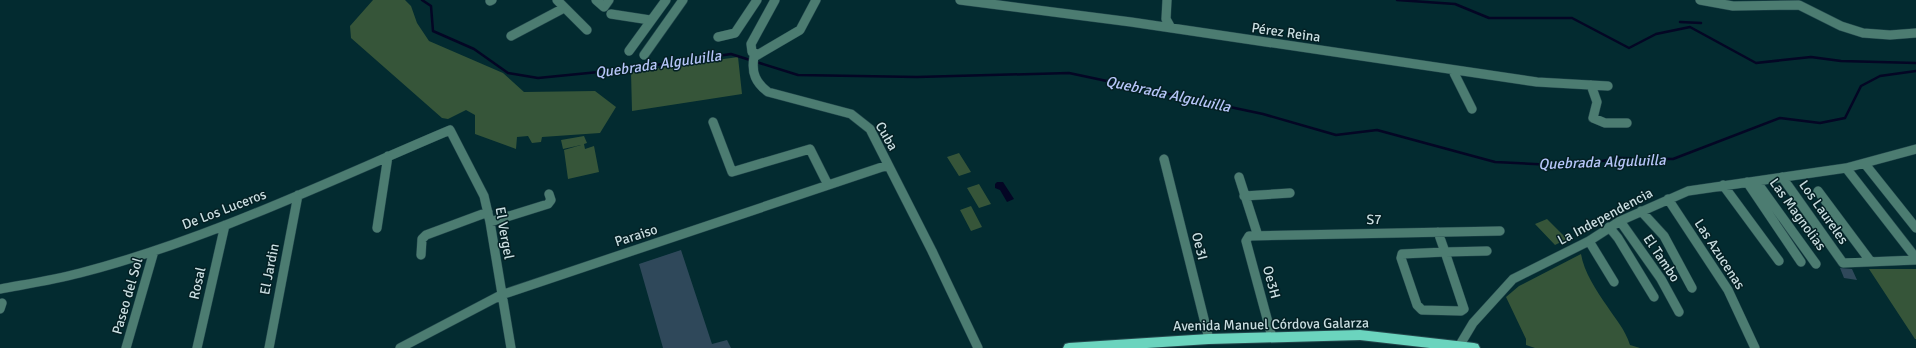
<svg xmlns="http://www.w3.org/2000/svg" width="1916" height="348" font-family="Signika,sans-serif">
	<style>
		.green { fill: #365539 }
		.water { fill: #040624 }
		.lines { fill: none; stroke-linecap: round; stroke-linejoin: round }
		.stream { stroke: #040624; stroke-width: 2.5 }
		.building { fill: #2f485a }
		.minor-casing { stroke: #23474c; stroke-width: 10 }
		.major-casing { stroke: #23474c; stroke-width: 2 }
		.minor { stroke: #4c7c71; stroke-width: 9 }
		.major { fill: #6bd4be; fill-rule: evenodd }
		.labels { text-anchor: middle; stroke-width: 3; stroke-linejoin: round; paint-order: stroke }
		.street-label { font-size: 14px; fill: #c9dde0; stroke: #042024 }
		.water-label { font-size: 15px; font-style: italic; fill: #b6c5f8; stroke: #042024 }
	</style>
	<rect width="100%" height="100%" fill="#032b30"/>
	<!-- green -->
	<path class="green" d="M373,0H405L411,6L417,23L429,41L503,73L524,92L595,91L616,107L600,133L542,137L541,142L532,143L528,136L517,137L516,149L475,134V115L466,110L448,119L442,118L351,38L350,26Z
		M738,57L742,94L632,111L631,72Z
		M584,136L587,143L584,144L585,149L594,146L599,172L568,179L564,150L581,145L563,149L561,140Z
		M959,153L971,172L959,176L947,157Z
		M979,184L991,204L979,208L967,188Z
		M971,206L982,227L971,231L960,210Z
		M1547,219L1567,239L1555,245L1535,224Z
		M1581,254C1584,272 1596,290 1607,306C1616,320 1625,329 1630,345L1640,348H1535L1526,345V339L1506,297L1519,286Z
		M1869,269H1916V339H1915Z"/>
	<!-- water -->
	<path class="water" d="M997,182H1003L1014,199L1007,202L1000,190L995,188V184Z"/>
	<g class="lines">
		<!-- stream -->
		<path class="stream" d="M422,0L431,6L433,31L474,49L508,73L538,78L629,69L731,54L798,75L917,77L1069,73L1263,114L1336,135L1377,130L1495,162L1574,166L1619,158L1673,159L1780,118L1820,123L1845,118L1861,86L1880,76L1916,71
			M1397,0L1455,4L1489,18H1572L1629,48L1656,34L1690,27L1756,63L1811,57L1841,61L1916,63
			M1680,22L1701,23"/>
	</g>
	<!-- building -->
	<path class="building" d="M681,250L712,344L727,340L731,348H663L639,264Z
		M1840,268L1852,269L1857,280L1844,278Z"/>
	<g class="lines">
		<!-- minor casing -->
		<g class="minor-casing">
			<path id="minor" d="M557,0L587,30
				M596,0L604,7L609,0
				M816,0L800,30L754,57C751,73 756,83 768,92L851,114L870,129L932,251L978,348
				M960,0L1131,22L1537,82L1608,86
				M1167,0L1166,19L1171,28
				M1700,0L1733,6L1799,5L1841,26L1863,33L1890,35L1916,33
				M490,1L492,0
				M611,14L650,20
				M511,36L564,8
				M718,37L735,33L757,0
				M629,51L666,0
				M757,54L752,52L751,44L775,0
				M644,55L683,0
				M1453,71L1472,109
				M1591,85L1597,102L1593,118L1605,123H1627
				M713,122L732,172L810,149L828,185
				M1164,159L1209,339
				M1865,164L1916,228
				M1846,168L1916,258
				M1239,177L1258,236
				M1782,177L1843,263L1916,260
				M1756,181L1816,264
				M1747,182L1801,262
				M1723,185L1779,261
				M1818,191L1871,262
				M1244,196L1290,193
				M1668,199L1728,290L1755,348
				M1641,211L1664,236L1692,288
				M1620,221L1661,279L1679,312
				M490,222L548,204L551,200L549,194
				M1609,227L1618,238L1654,297
				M377,228L388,156
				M1438,232L1445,252
				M1589,241L1614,282
				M1445,252L1464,309L1461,311L1422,310L1417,305L1401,258L1402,254Z
				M1445,252L1487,251
				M421,255L422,239L426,235L488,212
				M0,289C27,284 54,280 80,273C208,240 329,181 450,130L484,196L490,222L511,348
				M0,309L2,303
				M1272,337L1246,241L1249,236L1500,231
				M126,348L154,251
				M197,348L225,225
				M269,348L298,195
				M400,348L501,295L888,165
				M1458,348L1473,323L1513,279L1589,241L1620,221L1688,191L1846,168L1916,149"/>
		</g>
		<!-- major casing -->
		<g class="major-casing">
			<path id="major" d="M1360,330L1474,343L1478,344L1480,348H1430L1360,340L1209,344L1147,348H1063L1065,344L1069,343L1209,334Z"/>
		</g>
		<!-- minor -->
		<use href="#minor" class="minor"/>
		<!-- major -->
		<use href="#major" class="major"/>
	</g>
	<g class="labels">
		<!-- street labels -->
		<g class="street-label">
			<text transform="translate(1286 32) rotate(8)" y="5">Pérez Reina</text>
			<text transform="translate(887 136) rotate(60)" y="5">Cuba</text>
			<text transform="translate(224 209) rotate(-21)" y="5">De Los Luceros</text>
			<text transform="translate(1824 212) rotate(55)" y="5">Los Laureles</text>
			<text transform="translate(1798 214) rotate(54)" y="5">Las Magnolias</text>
			<text transform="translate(1605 216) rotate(-28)" y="5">La Independencia</text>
			<text transform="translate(1374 219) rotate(-1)" y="5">S7</text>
			<text transform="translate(505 233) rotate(80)" y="5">El Vergel</text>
			<text transform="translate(636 235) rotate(-18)" y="5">Paraiso</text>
			<text transform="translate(1200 246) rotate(76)" y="5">Oe3I</text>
			<text transform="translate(1720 254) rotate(57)" y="5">Las Azucenas</text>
			<text transform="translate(1662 258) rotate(56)" y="5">El Tambo</text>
			<text transform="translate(269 269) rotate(-79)" y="5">El Jardin</text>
			<text transform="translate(1272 282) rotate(75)" y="5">Oe3H</text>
			<text transform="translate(197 283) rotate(-77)" y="5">Rosal</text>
			<text transform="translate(127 296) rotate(-74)" y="5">Paseo del Sol</text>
			<text transform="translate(1271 324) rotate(-1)" y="5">Avenida Manuel Córdova Galarza</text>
		</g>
		<!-- water labels -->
		<g class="water-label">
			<text transform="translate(658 64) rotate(-8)" y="5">Quebrada Alguluilla</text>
			<text transform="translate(1168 94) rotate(12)" y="5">Quebrada Alguluilla</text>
			<text transform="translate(1602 162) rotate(-2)" y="5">Quebrada Alguluilla</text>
		</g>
	</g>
</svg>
